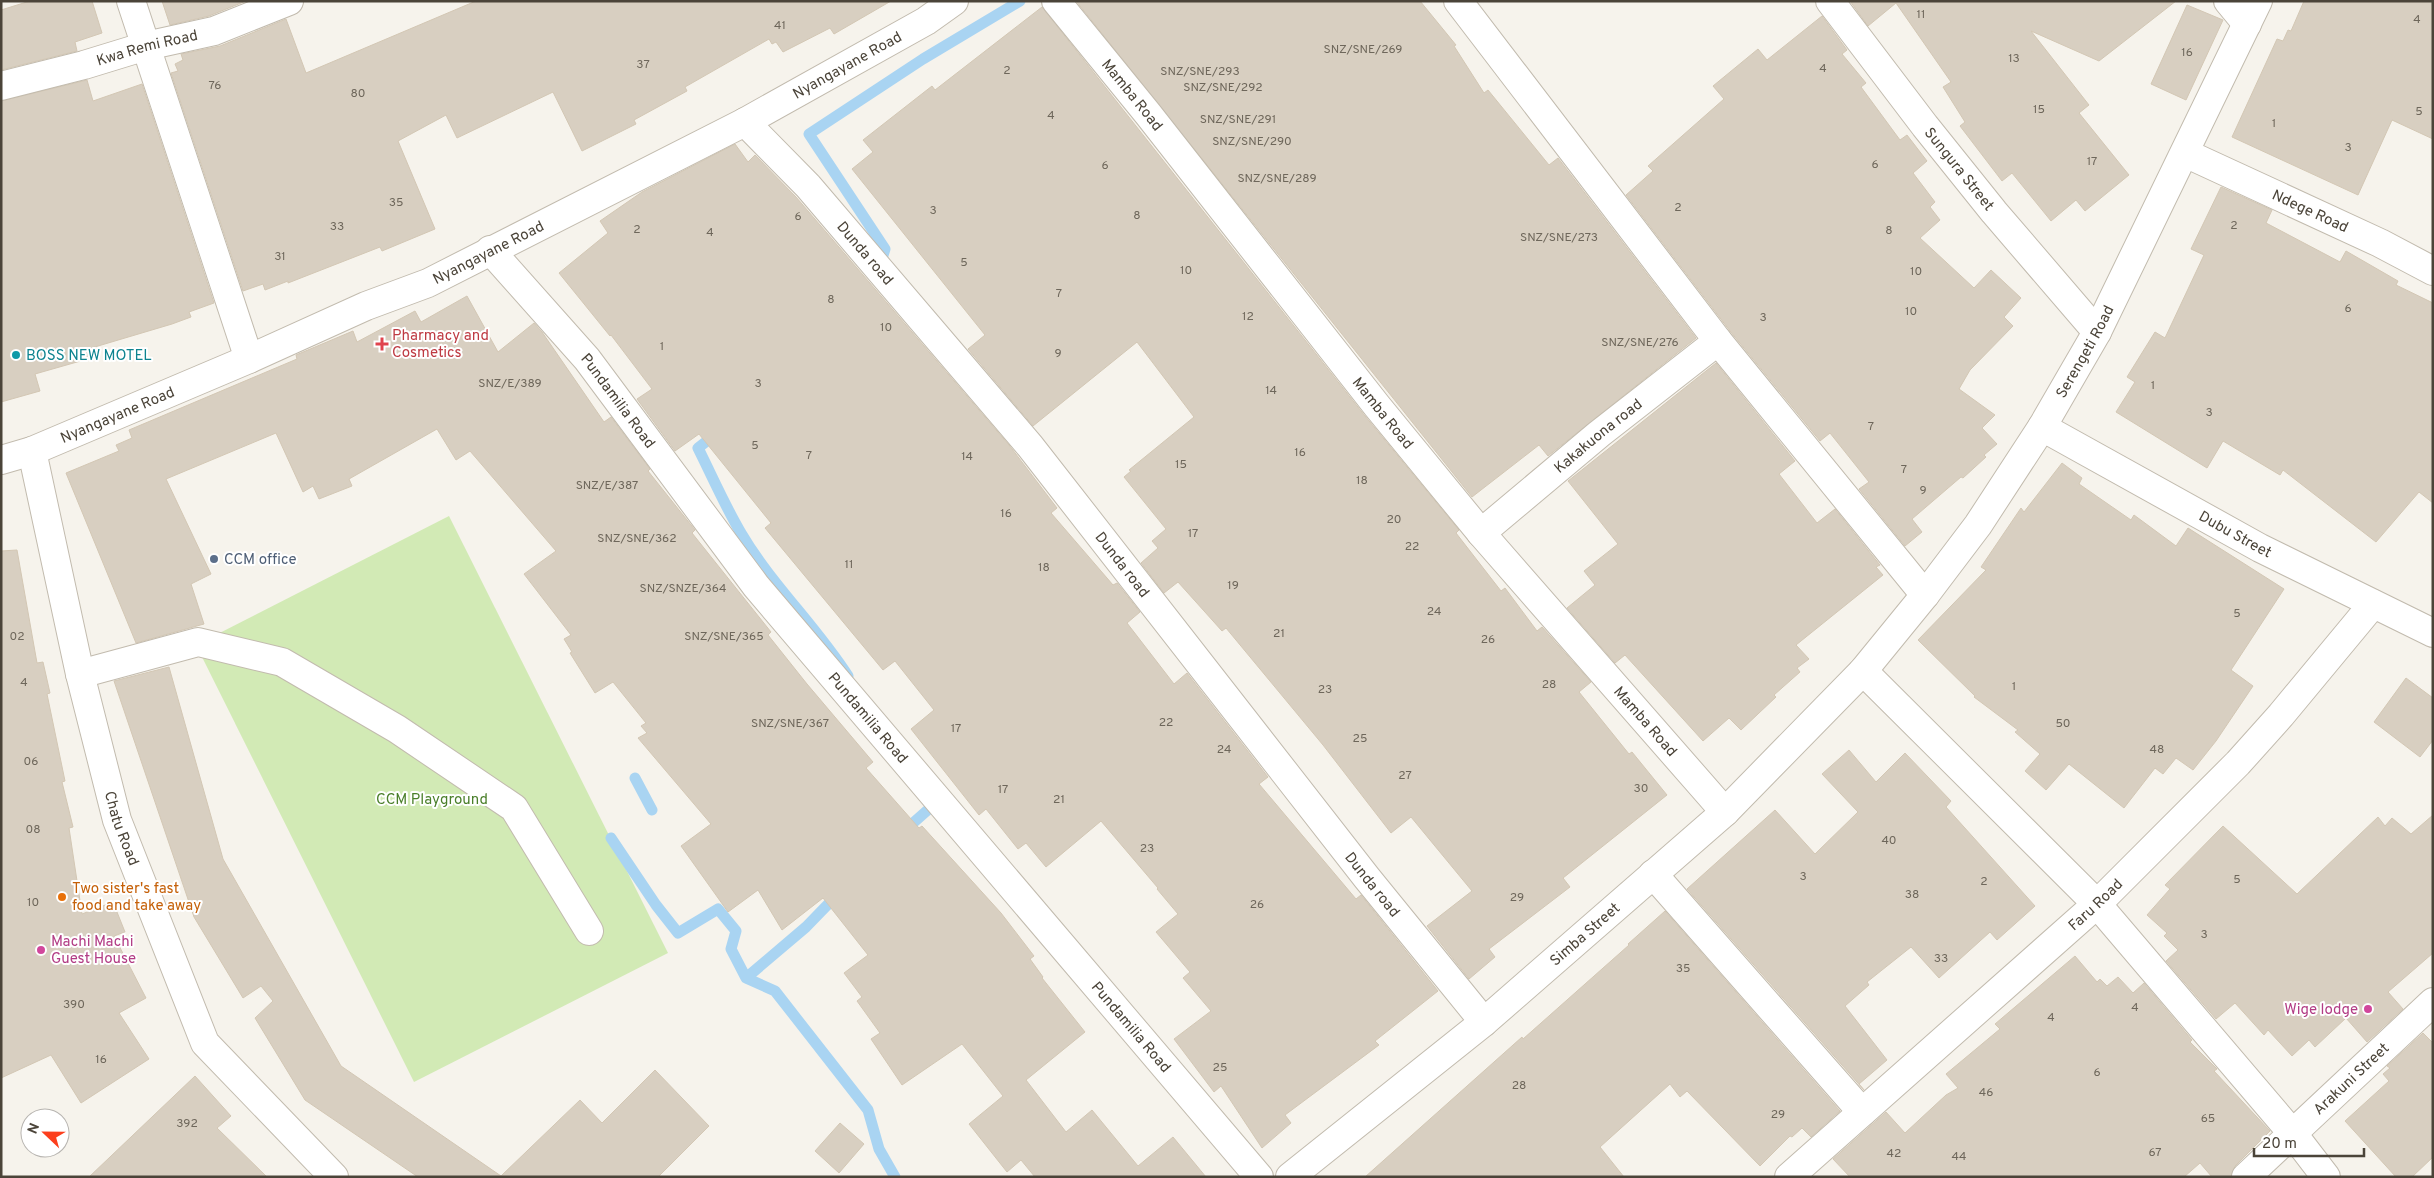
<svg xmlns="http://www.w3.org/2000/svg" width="2434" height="1178" font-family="Overpass,sans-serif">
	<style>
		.green { fill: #d2eab5 }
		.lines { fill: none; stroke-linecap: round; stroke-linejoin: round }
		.stream { stroke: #a9d4f2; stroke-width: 11 }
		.building { fill: #d8cfc1; stroke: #d3c7b4 }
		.minor-casing { stroke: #c2bbae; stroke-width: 30 }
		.minor { stroke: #fff; stroke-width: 28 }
		.health-dot { fill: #e0444e; stroke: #fff; stroke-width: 2 }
		.culture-dot { fill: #0f9aa8; stroke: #fff; stroke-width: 2 }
		.service-dot { fill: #5c6f8a; stroke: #fff; stroke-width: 2 }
		.food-dot { fill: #e8710a; stroke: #fff; stroke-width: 2 }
		.hotel-dot { fill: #d1479c; stroke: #fff; stroke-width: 2 }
		.labels { text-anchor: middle; stroke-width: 4; stroke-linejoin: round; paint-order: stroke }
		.number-label { font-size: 12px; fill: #6e675b }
		.street-label { font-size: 15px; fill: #4b4439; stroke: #fff }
		.health-label { font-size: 15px; fill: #be3a42; stroke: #fff; text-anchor: start }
		.culture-label { font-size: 15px; fill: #0d838f; stroke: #fff; text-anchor: start }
		.service-label { font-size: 15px; fill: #4e5e75; stroke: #fff; text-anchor: start }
		.park-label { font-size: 15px; fill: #4a7f2a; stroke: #fff }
		.food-label { font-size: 15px; fill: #c56008; stroke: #fff; text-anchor: start }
		.hotel-label { font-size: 15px; fill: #b23c85; stroke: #fff; text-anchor: start }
	</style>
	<rect width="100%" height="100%" fill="#f6f3ec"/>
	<!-- green -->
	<path class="green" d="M449,516L668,953L414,1082L196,645Z"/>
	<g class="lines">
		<!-- stream -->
		<path class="stream" d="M879,268L885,249L809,134L923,59L1020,1
			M717,433L698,448C712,476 725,506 741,533C771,584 816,626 848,676
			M635,778L652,810
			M904,831L939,800
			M611,838L656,905L678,933L718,909L736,931L731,949L746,978L806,927L838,894
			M746,978L775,991L868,1110L879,1149L895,1177"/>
	</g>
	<!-- building -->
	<path class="building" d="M30,1H92L102,33L75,42L77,51L1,70V10Z
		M162,1H246L209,16L170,25Z
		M476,1H891L834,34L830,28L783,52L776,42L772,44L769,39L685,87L687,91L634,120L636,124L582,151L553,92L457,138L446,115L398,141L435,229L382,251L380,247L288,283V281L265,290L263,284L243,291L171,73L178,71L175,64L183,60L181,54L220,46L286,19L306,73Z
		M1076,1H1420L1456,45L1454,46L1484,93L1488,90L1549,165L1558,158L1696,338L1548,456L1539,445L1472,497Z
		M1850,1H2176L2099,61L2031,31L2089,105L2079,113L2129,175L2085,211L2076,200L2051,221L2012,173L2002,181L1960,126L1965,122L1943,87L1951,82L1896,3L1868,26Z
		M2304,1H2433V139L2392,120L2358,195L2232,137L2277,39L2283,41L2288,30L2291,31Z
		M2187,5L2223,20L2186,100L2151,84Z
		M1042,7L1365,416L1459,530L1456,533L1501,591L1505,588L1537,631L1542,627L1591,682L1579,692L1629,754L1632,752L1667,795L1563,878L1570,887L1489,949L1495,957L1469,979L1427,926L1472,891L1411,817L1391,833L1323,745L1226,628L1222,631L1178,582L1164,593L1141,563L1158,548L1152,541L1166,529L1124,477L1131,471L1129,470L1194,417L1137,342L1033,426L968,349L985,335L852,169L873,152L863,140L932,86L935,90Z
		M1822,16L1847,50L1842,54L1866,83L1861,87L1900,140L1907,135L1927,161L1913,173L1935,202L1930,207L1940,220L1920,238L1974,288L1991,270L2021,298L2004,317L2013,326L1970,370L1959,389L1995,415L1982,428L1997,444L1984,455L1986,457L1963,478L1961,477L1912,519L1922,532L1905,546L1859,489L1869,482L1830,433L1820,441L1730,331L1626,195L1653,171L1648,166L1724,99L1713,86L1758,49L1767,60Z
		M87,80L93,101L142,84L214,303L189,312L191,317L172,324L88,349L91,358L35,374L40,391L1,402V101Z
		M735,144L748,162L755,155L796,197L1009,445L1057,508L1051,513L1113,585L1117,583L1140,612L1127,623L1174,684L1187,673L1268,777L1259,784L1356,899L1361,895L1438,991L1375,1041L1379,1045L1285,1115L1291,1123L1262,1148L1221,1086L1214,1092L1174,1039L1211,1011L1183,978L1190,972L1156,932L1178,914L1157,889L1158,888L1101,821L1046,867L1026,843L1018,849L986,809L979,815L911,729L934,710L895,661L883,670L765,528L771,523L699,434L675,451L637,399L652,389L611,335L610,336L559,273L608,233L600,221L642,192Z
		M2221,187L2272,210L2266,223L2340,262L2346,251L2398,281L2396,285L2433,303V503L2419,492L2376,542L2283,470L2280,475L2223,441L2207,468L2116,412L2135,382L2127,377L2155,332L2165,338L2204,255L2191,249Z
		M467,296L498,352L534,323L542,332L604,422L611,417L650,469L648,471L695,530L692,533L771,632L768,635L807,684L873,762L866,768L919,828L922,826L1001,913L1034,956L1030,959L1043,977L1042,978L1085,1032L1026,1080L1066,1132L1092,1110L1138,1166L1173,1137L1206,1177H1035L1021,1160L1007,1172L969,1124L1003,1096L962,1044L902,1085L871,1039L880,1033L857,1001L862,997L844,973L868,955L823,898L782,930L758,890L728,912L681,846L711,824L638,738L647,733L641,726L646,723L613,682L595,693L570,653L572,652L564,639L571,635L524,574L556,551L470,451L456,460L437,429L349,479L352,486L319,499L313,486L303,492L276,433L166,479L211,574L191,584L204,624L136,643L66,473L119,451L116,445L132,438L129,430L297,359L296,355L353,331L357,342L415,311L421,322Z
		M1716,363L1795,461L1779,474L1817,523L1835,509L1880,565L1876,567L1883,575L1796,645L1809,659L1797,668L1800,672L1774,695L1776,697L1741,730L1729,718L1703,741L1625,655L1615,663L1567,608L1595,585L1584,571L1618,544L1568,481Z
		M2062,463L2082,478L2079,484L2131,520L2134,515L2176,546L2188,528L2284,589L2231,670L2253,686L2216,741L2193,770L2176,758L2163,774L2155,768L2124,808L2069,764L2046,790L2025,771L2040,754L2015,732L2018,730L1974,697L1975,696L1918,640L1986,570L1981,567L2021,508L2024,512Z
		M17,550L37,663L43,662L50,693L47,694L65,781L62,782L73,827L69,828L82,914L113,902L125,932L114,936L146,998L119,1013L149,1059L81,1103L51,1055L1,1078V551Z
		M169,667L223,859L341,1066L501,1176L580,1100L602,1123L655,1070L709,1126L658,1177H418L305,1100L255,1018L273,1001L261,986L243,998L194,917L114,681Z
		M2406,678L2433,698V740L2420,757L2374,722Z
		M1849,750L1876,782L1905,753L1951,801L1946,807L2035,906L1997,940L1990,932L1939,978L1911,947L1867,982L1869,985L1845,1006L1887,1060L1859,1084L1864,1090L1687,889L1775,810L1815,854L1858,812L1822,774Z
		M2433,815V953L2388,992L2403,1009L2367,1042L2346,1018L2315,1047L2309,1040L2292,1056L2268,1030L2264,1035L2235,1003L2216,1019L2166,961L2178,950L2164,936L2167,933L2147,915L2170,889L2165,885L2223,826L2297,894L2378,817L2385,826L2392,818L2411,834Z
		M1665,911L1840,1111L1811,1137L1802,1128L1792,1137L1790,1136L1760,1166L1687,1091L1680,1097L1670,1084L1600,1147L1624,1177H1365L1522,1037L1523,1039L1629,945L1628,944Z
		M2075,956L2097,982L2100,979L2107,986L2118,977L2133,993L2144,983L2192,1040L2190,1042L2217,1069L2214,1071L2270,1131L2235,1166L2231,1177H2212L2200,1163L2184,1177H1850L1833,1159L1886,1112L1905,1133L1946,1095L1958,1088L1946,1074L2000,1029L1995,1024Z
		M2423,1033L2433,1043V1157L2412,1177H2396L2345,1121L2389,1081L2383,1074L2390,1068L2387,1066Z
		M195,1076L231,1116L217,1128L267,1177H89Z
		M840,1123L864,1144L839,1173L815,1151Z"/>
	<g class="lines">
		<!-- minor casing -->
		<g class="minor-casing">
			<g id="minor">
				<path d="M131,1L249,359"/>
				<path id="s1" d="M1056,1L1148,114L1377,406L1481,533L1725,812"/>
				<path d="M1458,1L1718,341L1925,595"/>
				<path id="s2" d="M1830,1L1925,126L1994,212L2097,332"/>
				<path d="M2228,1L2247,24"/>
				<path id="s3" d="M1,86L84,65L146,46L214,31L289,1"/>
				<path id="s4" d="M745,122L808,186L1030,446L1367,878L1484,1022"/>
				<path id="s5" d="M2185,153L2380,243L2433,271"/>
				<path id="s6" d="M490,250L587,359L756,586L1259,1177"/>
				<path id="s7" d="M2042,427L2260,548L2433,633"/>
				<path id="s8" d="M32,451L80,674L117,820L205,1043L334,1177"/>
				<path id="s9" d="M1,460L32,451L249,359L366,306L428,283L745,122L926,21L954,1"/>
				<path id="s10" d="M1481,533L1599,434L1718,341"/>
				<path d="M1863,671L2097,904L2293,1134L2326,1177"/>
				<path d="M80,674L198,642L282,662L397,729L514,808L589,931"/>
				<path d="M1653,874L1862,1112"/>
				<path id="s11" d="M1290,1177L1484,1022L1725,812L1863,671L1925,595L1978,525L2042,427L2097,332L2258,1"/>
				<path id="s12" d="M1789,1177L2097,904L2238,763L2281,715L2373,604"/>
				<path id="s13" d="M2246,1177L2433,1002"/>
			</g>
		</g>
		<!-- minor -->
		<use href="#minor" class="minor"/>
	</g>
	<!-- markers -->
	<path class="health-dot" d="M379.5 336.5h5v5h5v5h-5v5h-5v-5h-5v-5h5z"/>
	<circle class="culture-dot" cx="16" cy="355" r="5"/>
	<circle class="service-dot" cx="214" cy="559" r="5"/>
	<circle class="food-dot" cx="62" cy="897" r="5"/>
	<g class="hotel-dot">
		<circle cx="41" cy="950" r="5"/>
		<circle cx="2368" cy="1009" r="5"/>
	</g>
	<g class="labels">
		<!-- number labels -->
		<g class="number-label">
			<text x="1921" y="18">11</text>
			<text x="2417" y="23">4</text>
			<text x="780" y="29">41</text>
			<text x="1363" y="53">SNZ/SNE/269</text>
			<text x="2187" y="56">16</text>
			<text x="2014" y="62">13</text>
			<text x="643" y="68">37</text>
			<text x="1823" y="72">4</text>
			<text x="1007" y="74">2</text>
			<text x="1200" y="75">SNZ/SNE/293</text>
			<text x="215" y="89">76</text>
			<text x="1223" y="91">SNZ/SNE/292</text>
			<text x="358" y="97">80</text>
			<text x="2039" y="113">15</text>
			<text x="2419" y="115">5</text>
			<text x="1051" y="119">4</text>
			<text x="1238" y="123">SNZ/SNE/291</text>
			<text x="2274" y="127">1</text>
			<text x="1252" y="145">SNZ/SNE/290</text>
			<text x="2348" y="151">3</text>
			<text x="2092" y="165">17</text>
			<text x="1875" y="168">6</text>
			<text x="1105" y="169">6</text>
			<text x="1277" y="182">SNZ/SNE/289</text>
			<text x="396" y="206">35</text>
			<text x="1678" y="211">2</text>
			<text x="933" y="214">3</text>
			<text x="1137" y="219">8</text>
			<text x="798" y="220">6</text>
			<text x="2234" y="229">2</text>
			<text x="337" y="230">33</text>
			<text x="637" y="233">2</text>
			<text x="1889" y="234">8</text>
			<text x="710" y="236">4</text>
			<text x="1559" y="241">SNZ/SNE/273</text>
			<text x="280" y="260">31</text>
			<text x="964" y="266">5</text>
			<text x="1186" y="274">10</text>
			<text x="1916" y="275">10</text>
			<text x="1059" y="297">7</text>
			<text x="831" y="303">8</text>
			<text x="2348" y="312">6</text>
			<text x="1911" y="315">10</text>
			<text x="1248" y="320">12</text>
			<text x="1763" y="321">3</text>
			<text x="886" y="331">10</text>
			<text x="1640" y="346">SNZ/SNE/276</text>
			<text x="662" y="350">1</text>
			<text x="1058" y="357">9</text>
			<text x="510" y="387">SNZ/E/389</text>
			<text x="758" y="387">3</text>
			<text x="2153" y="389">1</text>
			<text x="1271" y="394">14</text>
			<text x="2209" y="416">3</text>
			<text x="1871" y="430">7</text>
			<text x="755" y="449">5</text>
			<text x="1300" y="456">16</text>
			<text x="809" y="459">7</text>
			<text x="967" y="460">14</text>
			<text x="1181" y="468">15</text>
			<text x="1904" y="473">7</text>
			<text x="1362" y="484">18</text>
			<text x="607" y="489">SNZ/E/387</text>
			<text x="1923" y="494">9</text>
			<text x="1006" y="517">16</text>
			<text x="1394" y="523">20</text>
			<text x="1193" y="537">17</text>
			<text x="637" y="542">SNZ/SNE/362</text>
			<text x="1412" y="550">22</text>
			<text x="849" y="568">11</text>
			<text x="1044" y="571">18</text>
			<text x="1233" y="589">19</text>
			<text x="683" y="592">SNZ/SNZE/364</text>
			<text x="1434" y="615">24</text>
			<text x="2237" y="617">5</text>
			<text x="1279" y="637">21</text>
			<text x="17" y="640">02</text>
			<text x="724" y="640">SNZ/SNE/365</text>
			<text x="1488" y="643">26</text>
			<text x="24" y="686">4</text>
			<text x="1549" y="688">28</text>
			<text x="2014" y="690">1</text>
			<text x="1325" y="693">23</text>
			<text x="1166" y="726">22</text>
			<text x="790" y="727">SNZ/SNE/367</text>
			<text x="2063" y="727">50</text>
			<text x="956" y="732">17</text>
			<text x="1360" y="742">25</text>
			<text x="1224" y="753">24</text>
			<text x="2157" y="753">48</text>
			<text x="31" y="765">06</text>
			<text x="1405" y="779">27</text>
			<text x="1641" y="792">30</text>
			<text x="1003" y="793">17</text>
			<text x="1059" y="803">21</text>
			<text x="33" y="833">08</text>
			<text x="1889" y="844">40</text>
			<text x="1147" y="852">23</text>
			<text x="1803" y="880">3</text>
			<text x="2237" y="883">5</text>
			<text x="1984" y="885">2</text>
			<text x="1912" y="898">38</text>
			<text x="1517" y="901">29</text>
			<text x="33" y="906">10</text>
			<text x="1257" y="908">26</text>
			<text x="2204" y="938">3</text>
			<text x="1941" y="962">33</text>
			<text x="1683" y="972">35</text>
			<text x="74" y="1008">390</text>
			<text x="2135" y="1011">4</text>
			<text x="2051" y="1021">4</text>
			<text x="101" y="1063">16</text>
			<text x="1220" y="1071">25</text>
			<text x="2097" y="1076">6</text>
			<text x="1519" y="1089">28</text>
			<text x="1986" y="1096">46</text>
			<text x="1778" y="1118">29</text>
			<text x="2208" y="1122">65</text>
			<text x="187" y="1127">392</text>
			<text x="2155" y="1156">67</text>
			<text x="1894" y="1157">42</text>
			<text x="1959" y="1160">44</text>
		</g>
		<!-- street labels -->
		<g class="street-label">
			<text dy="5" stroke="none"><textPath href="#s3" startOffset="151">Kwa Remi Road</textPath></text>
			<text dy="5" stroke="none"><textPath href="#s9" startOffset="935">Nyangayane Road</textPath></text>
			<text dy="5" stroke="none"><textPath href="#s1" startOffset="121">Mamba Road</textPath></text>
			<text dy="5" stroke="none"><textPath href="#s2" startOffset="212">Sungura Street</textPath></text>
			<text dy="5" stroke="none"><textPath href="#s5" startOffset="138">Ndege Road</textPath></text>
			<text dy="5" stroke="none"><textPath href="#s9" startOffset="530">Nyangayane Road</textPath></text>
			<text dy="5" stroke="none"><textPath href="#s4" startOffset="178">Dunda road</textPath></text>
			<text dy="5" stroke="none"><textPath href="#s11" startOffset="1155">Serengeti Road</textPath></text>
			<text dy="5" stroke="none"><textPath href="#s6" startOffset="198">Pundamilia Road</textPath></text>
			<text dy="5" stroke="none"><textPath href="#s1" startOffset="526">Mamba Road</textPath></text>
			<text dy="5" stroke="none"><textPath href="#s9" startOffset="125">Nyangayane Road</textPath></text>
			<text dy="5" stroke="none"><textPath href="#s10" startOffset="152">Kakakuona road</textPath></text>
			<text dy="5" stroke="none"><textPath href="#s7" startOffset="221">Dubu Street</textPath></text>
			<text dy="5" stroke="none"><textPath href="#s4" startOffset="582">Dunda road</textPath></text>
			<text dy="5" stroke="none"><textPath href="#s6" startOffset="602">Pundamilia Road</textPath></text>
			<text dy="5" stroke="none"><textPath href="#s1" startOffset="931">Mamba Road</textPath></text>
			<text dy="5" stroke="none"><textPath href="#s8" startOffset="388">Chatu Road</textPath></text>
			<text dy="5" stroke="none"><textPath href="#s4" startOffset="988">Dunda road</textPath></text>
			<text dy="5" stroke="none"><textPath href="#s12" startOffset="410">Faru Road</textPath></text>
			<text dy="5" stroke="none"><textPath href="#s11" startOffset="382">Simba Street</textPath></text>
			<text dy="5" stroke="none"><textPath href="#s6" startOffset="1008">Pundamilia Road</textPath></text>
			<text dy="5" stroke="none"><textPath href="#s13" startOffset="144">Arakuni Street</textPath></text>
		</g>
		<!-- health labels -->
		<g class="health-label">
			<text x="392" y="340">Pharmacy and<tspan x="392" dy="17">Cosmetics</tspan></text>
		</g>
		<!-- culture labels -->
		<g class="culture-label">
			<text x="26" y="360">BOSS NEW MOTEL</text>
		</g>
		<!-- service labels -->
		<g class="service-label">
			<text x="224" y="564">CCM office</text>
		</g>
		<!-- park labels -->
		<g class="park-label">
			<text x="432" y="804">CCM Playground</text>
		</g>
		<!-- food labels -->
		<g class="food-label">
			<text x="72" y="893">Two sister's fast<tspan x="72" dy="17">food and take away</tspan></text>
		</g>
		<!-- hotel labels -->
		<g class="hotel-label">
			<text x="51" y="946">Machi Machi<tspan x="51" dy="17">Guest House</tspan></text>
			<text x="2358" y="1014" text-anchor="end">Wige lodge</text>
		</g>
	</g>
	<!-- border -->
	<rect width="2434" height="1178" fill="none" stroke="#4b4439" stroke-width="5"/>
	<!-- north arrow -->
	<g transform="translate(45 1133) rotate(292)"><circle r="24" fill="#ffffff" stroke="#b7b4b0"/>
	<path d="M0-4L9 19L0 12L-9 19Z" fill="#fc3f1d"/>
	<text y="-8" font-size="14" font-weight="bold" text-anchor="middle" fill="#4b4439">N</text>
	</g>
	<!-- scale -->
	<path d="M2254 1148v8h110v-8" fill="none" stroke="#4b4439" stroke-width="2.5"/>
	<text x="2262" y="1148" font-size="15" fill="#4b4439" stroke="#ffffff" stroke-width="4" paint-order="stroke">20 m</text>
</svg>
